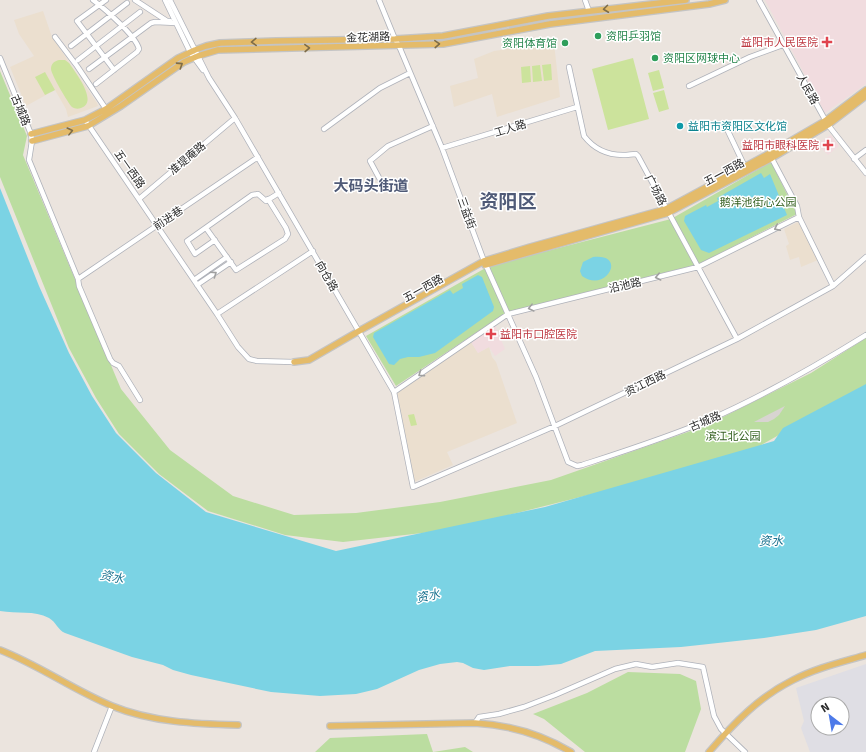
<svg xmlns="http://www.w3.org/2000/svg" width="866" height="752" font-family="Signika,'Noto Sans SC',sans-serif">
	<style>
		.industrial { fill: #dfdee4; fill-rule: evenodd }
		.education { fill: #ebdfcf }
		.medical { fill: #f1dcdf }
		.green { fill: #bbdda0 }
		.pitch { fill: #cce39c }
		.plaza { fill: #d8d4d1 }
		.water { fill: #7bd3e4 }
		.lines { fill: none; stroke-linecap: round; stroke-linejoin: round }
		.minor-casing { stroke: #afb2ba; stroke-width: 6 }
		.major-casing { stroke: #c4c4c4; stroke-width: 8 }
		.minor { stroke: #fff; stroke-width: 4.5 }
		.major { stroke: #e4bb6a; stroke-width: 5.5 }
		.oneway { stroke: #7e6c47 }
		.oneway2 { stroke: #a0a0a0 }
		.leisure-dot { fill: #2e9e5b; stroke: #fff; stroke-width: 1.5 }
		.health-dot { fill: #e0444e; stroke: #fff; stroke-width: 1.5 }
		.culture-dot { fill: #0f9aa8; stroke: #fff; stroke-width: 1.5 }
		.labels { text-anchor: middle; stroke-width: 3; stroke-linejoin: round; paint-order: stroke }
		.leisure-label { font-size: 11px; fill: #27864d; stroke: #fff; text-anchor: start }
		.street-label { font-size: 11px; fill: #2b2b2b; stroke: #fff }
		.health-label { font-size: 11px; fill: #be3a42; stroke: #fff; text-anchor: end }
		.culture-label { font-size: 11px; fill: #0d838f; stroke: #fff; text-anchor: start }
		.park-label { font-size: 11px; fill: #356121; stroke: #fff }
		.water-label { font-size: 12px; font-style: italic; fill: #1a7390; stroke: #fff }
		.district-label { font-size: 15px; font-weight: bold; fill: #4f5a77; stroke: #fff }
		.town-label { font-size: 19px; font-weight: bold; fill: #4f5a77; stroke: #fff }
	</style>
	<rect width="100%" height="100%" fill="#ebe4de"/>
	<!-- industrial -->
	<path class="industrial" d="M866,664V752H810L801,728L804,721L796,688ZM818,704H842V728H818Z"/>
	<!-- education -->
	<path class="education" d="M43,11L52,37L97,103L98,106L68,117L66,109L55,90L26,106L10,67L34,56L19,34L14,20Z
		M554,43L560,97L497,117L492,94L454,107L450,86L478,78L474,59L494,51Z
		M800,221L818,260L801,267L799,257L790,260L786,246L789,244L784,229Z
		M471,342L478,353L489,347L492,357L496,362L517,423L447,452L453,465L414,482L397,393Z"/>
	<!-- medical -->
	<path class="medical" d="M765,0H866V84L825,113Z
		M831,135L839,146L828,155L817,144Z
		M495,325L505,349L495,356L489,347L478,353L471,342Z"/>
	<!-- green -->
	<path class="green" d="M0,71L27,136L23,155L121,389L170,450L233,496L294,515L356,513L440,502L551,480L705,426L811,373L866,338V386L740,457L449,530L343,542L285,535L208,511L159,474L119,434L96,398L69,348L0,177Z
		M771,162L797,214L699,264L507,312L396,386L366,336L489,266L671,219Z
		M628,672L680,674L696,681L701,709L685,752H585L544,719L533,714L587,693Z
		M427,734L433,752L465,747L473,752H315L330,738Z"/>
	<!-- pitch -->
	<path class="pitch" d="M633,58L649,119L608,130L592,69Z
		M59,60H65L69,63C75,72 99,102 81,108C78,109 75,109 72,107C68,103 51,74 51,69C51,64 54,61 59,60Z
		M551,64L552,80L544,81L542,65Z
		M540,65L542,81L533,82L532,66Z
		M530,66L531,82L522,83L521,67Z
		M659,70L664,88L653,91L648,73Z
		M45,72L55,90L45,95L35,77Z
		M664,90L669,109L659,112L653,93Z
		M414,414L417,425L411,426L408,415Z"/>
	<!-- plaza -->
	<path class="plaza" d="M785,406L779,415L774,419L768,422H754Z"/>
	<!-- water -->
	<path class="water" d="M761,173L764,178L770,174L787,215L709,253L701,250L684,221L685,216L706,205L707,207L718,201L717,198Z
		M0,188L39,286L69,353L92,396L116,433L156,473L206,512L336,551L545,507L774,441L783,428L866,384V616L816,630L764,638L681,647L595,651L561,664L538,666H510L484,670L473,668L463,663L457,662L440,664L419,670L377,689L356,694L320,696L271,692L191,675L173,670L163,665L132,657L65,633C58,630 56,622 49,618C34,610 17,614 0,611Z
		M593,257C628,253 606,294 582,276L580,271L583,262Z
		M478,275L482,277L494,307L493,311L435,353L419,357H408L400,359L394,365L389,364L373,337L374,333L450,290L453,294L463,288L462,284Z"/>
	<g class="lines">
		<!-- minor casing -->
		<g class="minor-casing">
			<path id="minor" d="M93,0C105,9 136,36 139,49L137,52L96,84
				M106,0L77,21L114,70
				M135,0L167,21H170
				M165,0L190,52L203,70
				M170,0L209,78L235,118L394,392L413,487L555,426L737,339L833,286L866,257
				M379,0L395,39L399,46L442,148L484,261L536,377L568,462L577,466L582,465C625,451 669,437 711,419C765,395 816,366 866,335
				M585,0L589,11
				M759,0L828,125L866,173
				M55,37L77,66L106,109
				M71,46L127,3
				M0,58L31,134L32,141L29,160L78,279L79,286L110,359L113,363L119,366L140,400
				M78,60L140,12
				M569,67L584,136C594,149 607,155 623,155C628,155 632,154 636,154L638,156L737,339
				M89,69L151,23L155,22L176,23
				M689,86L750,57L783,45
				M87,123L217,314L238,347L249,359L257,361L294,362
				M726,127L745,167
				M324,129L380,88L410,73
				M442,148L577,107
				M854,159L866,150
				M384,187L370,161L388,146L433,126
				M139,199L235,118
				M799,217L833,286
				M206,228L236,270L285,239L288,234L286,228L268,199
				M215,240L195,254L187,241L252,195L258,194L266,201L279,193
				M78,279L258,157
				M194,280L227,257
				M197,285L231,262
				M217,314L313,251
				M394,392L508,314L698,267L799,217L797,206L771,157
				M475,723L479,717L499,714L524,707L555,695L615,669L636,664L652,667L678,663L703,667L714,716L721,729L745,752
				M94,752L112,706"/>
		</g>
		<!-- major casing -->
		<g class="major-casing">
			<path id="major" d="M31,134L85,120L106,109L178,58L195,50L206,46L220,43L276,41L395,39L443,36L548,16L686,0
				M32,141L88,126L121,106L184,62L198,56L218,50L443,44L550,24L709,4L725,0
				M485,265L668,213L772,158L828,125L866,96
				M294,362L309,360L359,331L484,261L530,247L666,209L770,153L825,121L866,90
				M0,650C39,665 73,690 112,706C151,722 196,724 238,725
				M330,726L475,723C510,725 541,734 571,752
				M709,752C734,723 759,697 793,680C816,668 842,662 866,655"/>
		</g>
		<!-- minor -->
		<use href="#minor" class="minor"/>
		<!-- major -->
		<use href="#major" class="major"/>
	</g>
	<!-- one-way arrows -->
	<defs><path id="oneway-chevron" d="M-2-3.5L2.5 0L-2 3.5" fill="none" stroke-width="1.6" stroke-linecap="round" stroke-linejoin="round"/></defs>
	<g class="oneway">
		<use href="#oneway-chevron" transform="translate(606 9) rotate(173)"/>
		<use href="#oneway-chevron" transform="translate(254 42) rotate(178)"/>
		<use href="#oneway-chevron" transform="translate(437 44) rotate(-3)"/>
		<use href="#oneway-chevron" transform="translate(307 48) rotate(-2)"/>
		<use href="#oneway-chevron" transform="translate(180 65) rotate(-33)"/>
		<use href="#oneway-chevron" transform="translate(70 131) rotate(-14)"/>
	</g>
	<g class="oneway2">
		<use href="#oneway-chevron" transform="translate(777 228) rotate(154)"/>
		<use href="#oneway-chevron" transform="translate(214 274) rotate(-34)"/>
		<use href="#oneway-chevron" transform="translate(658 277) rotate(167)"/>
		<use href="#oneway-chevron" transform="translate(531 308) rotate(166)"/>
		<use href="#oneway-chevron" transform="translate(421 374) rotate(146)"/>
	</g>
	<!-- markers -->
	<g class="leisure-dot">
		<circle cx="598" cy="36" r="4"/>
		<circle cx="565" cy="43" r="4"/>
		<circle cx="655" cy="58" r="4"/>
	</g>
	<g class="health-dot">
		<path d="M825 36h4v4h4v4h-4v4h-4v-4h-4v-4h4z"/>
		<path d="M826 139h4v4h4v4h-4v4h-4v-4h-4v-4h4z"/>
		<path d="M489 328h4v4h4v4h-4v4h-4v-4h-4v-4h4z"/>
	</g>
	<circle class="culture-dot" cx="680" cy="126" r="4"/>
	<g class="labels">
		<!-- leisure labels -->
		<g class="leisure-label">
			<text x="606" y="40">资阳乒羽馆</text>
			<text x="557" y="47" text-anchor="end">资阳体育馆</text>
			<text x="663" y="62">资阳区网球中心</text>
		</g>
		<!-- street labels -->
		<g class="street-label">
			<text transform="translate(368 37) rotate(-2)" y="4">金花湖路</text>
			<text transform="translate(808 89) rotate(61)" y="4">人民路</text>
			<text transform="translate(21 110) rotate(68)" y="4">古城路</text>
			<text transform="translate(510 128) rotate(-17)" y="4">工人路</text>
			<text transform="translate(187 158) rotate(-40)" y="4">准堤庵路</text>
			<text transform="translate(130 169) rotate(55)" y="4">五一西路</text>
			<text transform="translate(724 172) rotate(-28)" y="4">五一西路</text>
			<text transform="translate(656 190) rotate(62)" y="4">广场路</text>
			<text transform="translate(467 213) rotate(70)" y="4">三益街</text>
			<text transform="translate(168 218) rotate(-34)" y="4">前进巷</text>
			<text transform="translate(327 276) rotate(60)" y="4">向仓路</text>
			<text transform="translate(625 285) rotate(-13)" y="4">沿池路</text>
			<text transform="translate(423 288) rotate(-29)" y="4">五一西路</text>
			<text transform="translate(645 383) rotate(-26)" y="4">资江西路</text>
			<text transform="translate(705 421) rotate(-23)" y="4">古城路</text>
		</g>
		<!-- health labels -->
		<g class="health-label">
			<text x="818" y="46">益阳市人民医院</text>
			<text x="819" y="149">益阳市眼科医院</text>
			<text x="500" y="338" text-anchor="start">益阳市口腔医院</text>
		</g>
		<!-- culture labels -->
		<g class="culture-label">
			<text x="688" y="130">益阳市资阳区文化馆</text>
		</g>
		<!-- park labels -->
		<g class="park-label">
			<text x="758" y="206">鹅洋池街心公园</text>
			<text x="733" y="440">滨江北公园</text>
		</g>
		<!-- water labels -->
		<g class="water-label">
			<text x="771" y="545">资水</text>
			<text transform="translate(112 577) rotate(10)" y="4">资水</text>
			<text transform="translate(428 596) rotate(-12)" y="4">资水</text>
		</g>
		<!-- district labels -->
		<g class="district-label">
			<text x="371" y="191">大码头街道</text>
		</g>
		<!-- town labels -->
		<g class="town-label">
			<text x="508" y="208">资阳区</text>
		</g>
	</g>
	<!-- north arrow -->
	<g transform="translate(830 716) rotate(329)"><circle r="19" fill="#ffffff" stroke="#aaaaaa"/>
	<path d="M0-3L7 15L0 10L-7 15Z" fill="#4d7ae9"/>
	<text y="-6" font-size="11" font-weight="bold" text-anchor="middle" fill="#2b2b2b">N</text>
	</g>
</svg>
